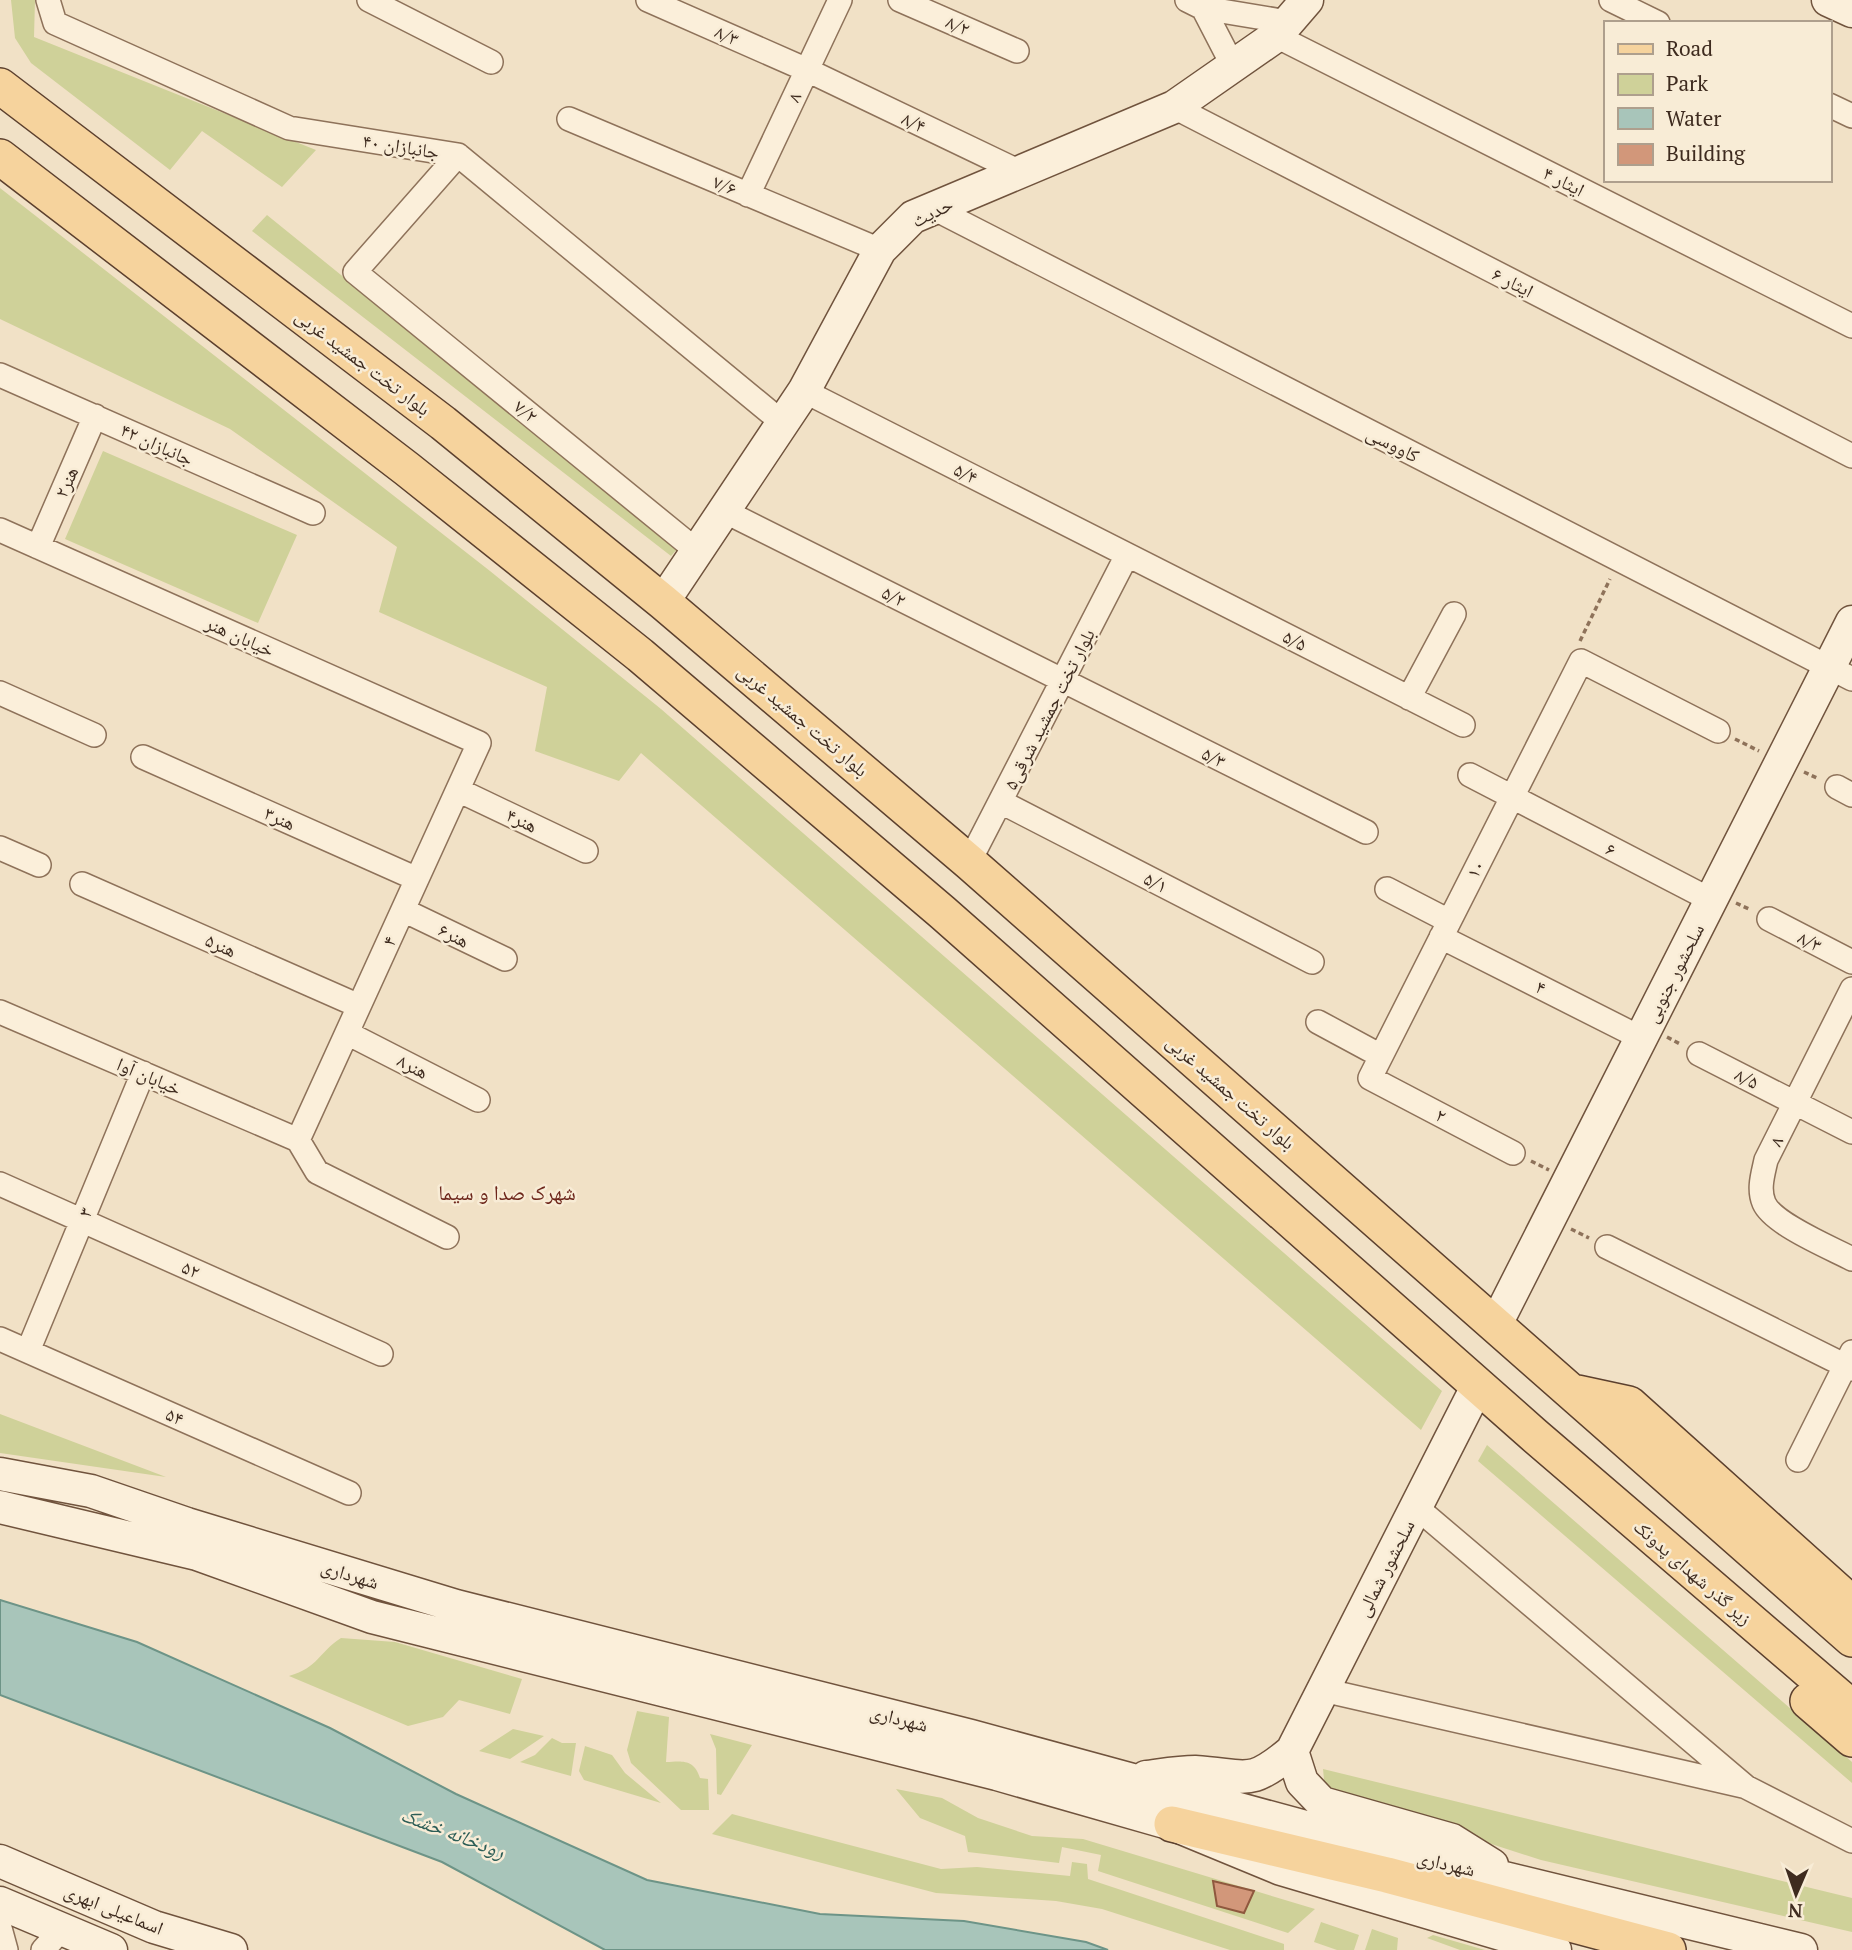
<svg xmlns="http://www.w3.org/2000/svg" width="1852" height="1950" font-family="'PT Serif','Noto Naskh Arabic',serif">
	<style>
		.green { fill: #cfd199 }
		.water { fill: #a8c5ba; stroke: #6d9487; stroke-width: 2 }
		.building { fill: #d2977a; stroke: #8f583e; stroke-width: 2 }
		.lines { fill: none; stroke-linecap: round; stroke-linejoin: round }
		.street-casing { stroke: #8e725a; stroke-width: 26 }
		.secondary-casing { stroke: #70533d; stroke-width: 35 }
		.primary-casing { stroke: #5c402e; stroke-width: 38 }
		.path { stroke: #8e725a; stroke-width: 3.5; stroke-dasharray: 5 3.5; stroke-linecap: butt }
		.street { stroke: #fbefda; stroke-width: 23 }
		.secondary { stroke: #fbefda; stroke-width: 32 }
		.primary { stroke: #f6d39d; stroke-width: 35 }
		.labels { text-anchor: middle; stroke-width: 5; stroke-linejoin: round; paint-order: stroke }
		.street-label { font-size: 19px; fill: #3e2b1f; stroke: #f8ecd6 }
		.neighbourhood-label { font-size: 21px; fill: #6d261b; stroke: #f8ecd6 }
		.water-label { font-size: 21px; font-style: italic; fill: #2d5e57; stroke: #f8ecd6 }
	</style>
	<rect width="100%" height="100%" fill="#f1e1c6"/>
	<!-- green -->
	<path class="green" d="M11,0H35L34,37L316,150L282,187L202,131L170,170L31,63L15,38Z
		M0,188L490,571L661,709L1442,1391L1421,1430L641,753L619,781L535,751L547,687L379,612L397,547L230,429L0,319Z
		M267,215L678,548L671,556L252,231Z
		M103,451L297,535L258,623L65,539Z
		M0,1414L166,1477L0,1453Z
		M1487,1445L1852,1762V1783L1478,1461Z
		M341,1638L395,1642L522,1679L510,1714L459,1700L443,1717L408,1726L289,1676C319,1667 318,1653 341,1638Z
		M637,1711L669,1717L666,1762C683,1761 694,1759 700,1778L708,1779L709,1810H681L631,1763L627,1750Z
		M513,1729L544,1736L510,1759L479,1751Z
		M710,1734L752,1745L721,1795L717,1794L716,1749Z
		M552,1738L562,1743H576L571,1776L520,1762L535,1755Z
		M585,1746L612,1755L625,1773L661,1803L584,1780L579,1771Z
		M1323,1769L1852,1898V1932L1541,1860L1325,1790Z
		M896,1789L942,1798L978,1818L1032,1836L1083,1839L1315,1909L1288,1933L1098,1871L1101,1855L1062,1847L1059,1863L968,1852L965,1836L920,1818Z
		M732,1814L941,1869L977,1867L1070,1876L1072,1862L1087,1864L1088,1879L1284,1944V1950H1230L1102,1909L1056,1901L936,1893L712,1834Z
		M1321,1922L1359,1935L1354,1950H1337L1314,1942Z
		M1372,1929L1398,1938L1397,1950H1365Z
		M1433,1935L1485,1950H1460L1427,1938Z"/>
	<!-- water -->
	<path class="water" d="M0,1600L137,1642L330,1728L456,1794L647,1880L820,1914L964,1921L1086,1942L1108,1950H605L442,1862L0,1695Z"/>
	<!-- building -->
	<path class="building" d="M1213,1881L1254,1891L1244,1913L1217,1906Z"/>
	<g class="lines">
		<!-- street casing -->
		<g class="street-casing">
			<path id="street" d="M48,0L55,23L289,128L458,155L783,423
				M369,0L491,62
				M648,0L807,70L1022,173
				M900,0L1017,51
				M1187,0L1203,8L1288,22
				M1611,0L1658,23
				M1203,8L1233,66
				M1276,36L1852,326
				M1829,105L1852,116
				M1174,107L1852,456
				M569,119L880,250
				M458,155L355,272L697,551
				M748,195L840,0
				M935,209L1852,679
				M0,375L313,513
				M804,391L1463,725
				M724,511L1366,832
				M0,530L479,743L298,1140
				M38,547L95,416
				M0,693L94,735
				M1409,698L1454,614
				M143,757L417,879
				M1470,775L1711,900
				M1837,787L1852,795
				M458,790L586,851
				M1001,802L1312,962
				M0,848L39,865
				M969,862L1127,555
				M82,884L359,1006
				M1387,889L1449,921
				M403,910L505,959
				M1769,919L1852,962
				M1441,937L1641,1038
				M1852,989L1766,1160C1763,1174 1758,1189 1764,1203C1773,1224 1831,1248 1852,1259
				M0,1012L298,1140
				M1318,1022L1381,1056
				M347,1033L478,1100
				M1699,1054L1852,1132
				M298,1140L317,1172L447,1237
				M1513,1153L1370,1078L1581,661L1718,731
				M0,1184L381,1354
				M1607,1247L1852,1369
				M0,1339L349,1493
				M28,1351L143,1073
				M1798,1460L1852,1352
				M1416,1507L1746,1787L1852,1841
				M1323,1690L1743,1786
				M0,1928L6,1950
				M43,1950L62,1929"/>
		</g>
		<!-- secondary casing -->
		<g class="secondary-casing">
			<path id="secondary" d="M1828,0L1852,11
				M663,602L804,391L880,250L913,217L1174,107L1276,36L1307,0
				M1496,1324L1852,622
				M0,1474L91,1491L187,1524L456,1606L971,1736L1397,1852L1801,1950
				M0,1507L197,1554L372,1617L997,1774L1172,1824L1281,1869L1555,1950
				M1292,1751L1478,1385
				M1146,1777C1162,1775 1179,1772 1195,1772C1247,1775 1248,1788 1292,1751L1302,1782L1322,1803L1452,1840L1492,1865
				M0,1861L154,1927L231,1950
				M0,1903L111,1950"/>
		</g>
		<!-- primary casing -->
		<g class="primary-casing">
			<path id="primary" d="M0,86L443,423L663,602L969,862L1852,1639
				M0,157L407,469L640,655L942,912L1534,1435L1852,1708
				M1578,1393L1629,1404L1852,1604
				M1808,1701L1852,1739
				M1172,1824L1387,1875L1668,1950"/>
		</g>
		<!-- path -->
		<path class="path" d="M1580,641L1610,579
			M1735,739L1759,751
			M1804,772L1819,779
			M1736,903L1751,910
			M1667,1037L1682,1045
			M1531,1161L1549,1170
			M1571,1229L1589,1238"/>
		<!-- street -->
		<use href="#street" class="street"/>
		<!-- secondary -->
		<use href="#secondary" class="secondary"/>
		<!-- primary -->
		<use href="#primary" class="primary"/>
	</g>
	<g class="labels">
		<!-- street labels -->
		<g class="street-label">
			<text transform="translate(958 25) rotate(23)" y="7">۸/۲</text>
			<text transform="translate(727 35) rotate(24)" y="7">۸/۳</text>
			<text transform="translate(794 97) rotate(-65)" y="7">۸</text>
			<text transform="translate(914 122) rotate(25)" y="7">۸/۴</text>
			<text transform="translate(401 146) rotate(9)" y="7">۴۰ جانبازان</text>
			<text transform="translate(1564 181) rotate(27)" y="7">ایثار ۴</text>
			<text transform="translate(725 185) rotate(23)" y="7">۷/۶</text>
			<text transform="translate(932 212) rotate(-27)" y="7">حدیث</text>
			<text transform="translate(1513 282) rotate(27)" y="7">ایثار ۶</text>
			<text transform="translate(363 362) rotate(37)" y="7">بلوار تخت جمشید غربی</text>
			<text transform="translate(526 411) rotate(39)" y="7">۷/۲</text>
			<text transform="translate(157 444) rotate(24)" y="7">۴۲ جانبازان</text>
			<text transform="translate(1393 444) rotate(27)" y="7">کاووسی</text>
			<text transform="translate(966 473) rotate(27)" y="7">۵/۴</text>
			<text transform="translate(66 482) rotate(-66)" y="7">هنر۲</text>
			<text transform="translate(894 596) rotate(27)" y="7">۵/۲</text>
			<text transform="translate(240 636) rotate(24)" y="7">خیابان هنر</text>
			<text transform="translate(1295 640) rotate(27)" y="7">۵/۵</text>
			<text transform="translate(1049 709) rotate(-63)" y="7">بلوار تخت جمشید شرقی۵</text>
			<text transform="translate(803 720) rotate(40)" y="7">بلوار تخت جمشید غربی</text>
			<text transform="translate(1214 757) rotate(27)" y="7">۵/۳</text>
			<text transform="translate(280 818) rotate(24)" y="7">هنر۳</text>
			<text transform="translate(522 820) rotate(25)" y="7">هنر۴</text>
			<text transform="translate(1611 849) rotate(27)" y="7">۶</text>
			<text transform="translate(1475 869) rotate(-63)" y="7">۱۰</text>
			<text transform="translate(1156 882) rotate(27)" y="7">۵/۱</text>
			<text transform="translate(454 935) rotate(26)" y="7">هنر۶</text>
			<text transform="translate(389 941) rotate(-65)" y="7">۴</text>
			<text transform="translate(1810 941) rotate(27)" y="7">۸/۳</text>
			<text transform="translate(221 945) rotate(24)" y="7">هنر۵</text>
			<text transform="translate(1674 973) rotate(-63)" y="7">سلحشور جنوبی</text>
			<text transform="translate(1541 987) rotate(27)" y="7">۴</text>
			<text transform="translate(413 1066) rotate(27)" y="7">هنر۸</text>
			<text transform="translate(149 1076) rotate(23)" y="7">خیابان آوا</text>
			<text transform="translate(1747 1078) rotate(27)" y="7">۸/۵</text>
			<text transform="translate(1231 1092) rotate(41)" y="7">بلوار تخت جمشید غربی</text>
			<text transform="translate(1441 1115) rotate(28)" y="7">۲</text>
			<text transform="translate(1776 1141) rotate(-63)" y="7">۸</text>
			<text transform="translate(85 1212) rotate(-67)" y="7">۳</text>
			<text transform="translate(191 1269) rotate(24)" y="7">۵۲</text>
			<text transform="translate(175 1416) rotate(24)" y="7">۵۴</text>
			<text transform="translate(1385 1568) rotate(-63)" y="7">سلحشور شمالی</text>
			<text transform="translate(1693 1572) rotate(41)" y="7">زیر گذر شهدای پدونک</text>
			<text transform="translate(350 1574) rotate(17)" y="7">شهرداری</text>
			<text transform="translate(899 1718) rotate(14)" y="7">شهرداری</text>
			<text transform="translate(1446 1863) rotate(13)" y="7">شهرداری</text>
			<text transform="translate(114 1909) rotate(22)" y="7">اسماعیلی ابهری</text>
		</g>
		<!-- neighbourhood labels -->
		<g class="neighbourhood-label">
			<text x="507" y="1200">شهرک صدا و سیما</text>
		</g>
		<!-- water labels -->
		<g class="water-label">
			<text transform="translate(453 1833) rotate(21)" y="7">رودخانه خشک</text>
		</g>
	</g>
	<!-- legend -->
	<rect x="1604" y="21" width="228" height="161" fill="#f8ecd6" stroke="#ae9f8d" stroke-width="2"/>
	<rect x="1618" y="44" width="35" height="10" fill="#f6d39d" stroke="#ae9f8d" stroke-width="2"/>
	<text x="1666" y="56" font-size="21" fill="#3e2b1f">Road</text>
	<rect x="1618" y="74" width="35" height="21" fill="#cfd199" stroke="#ae9f8d" stroke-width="2"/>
	<text x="1666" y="91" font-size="21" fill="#3e2b1f">Park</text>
	<rect x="1618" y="108" width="35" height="21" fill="#a8c5ba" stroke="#ae9f8d" stroke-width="2"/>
	<text x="1666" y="126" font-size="21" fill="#3e2b1f">Water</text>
	<rect x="1618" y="144" width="35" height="21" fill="#d2977a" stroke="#ae9f8d" stroke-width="2"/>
	<text x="1666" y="161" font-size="21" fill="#3e2b1f">Building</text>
	<!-- north arrow -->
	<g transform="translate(1796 1894) rotate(182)" stroke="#f8ecd6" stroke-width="5" paint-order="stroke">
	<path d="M0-5L12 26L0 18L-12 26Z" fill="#3e2b1f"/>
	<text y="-10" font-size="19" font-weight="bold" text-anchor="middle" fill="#3e2b1f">N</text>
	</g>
</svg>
